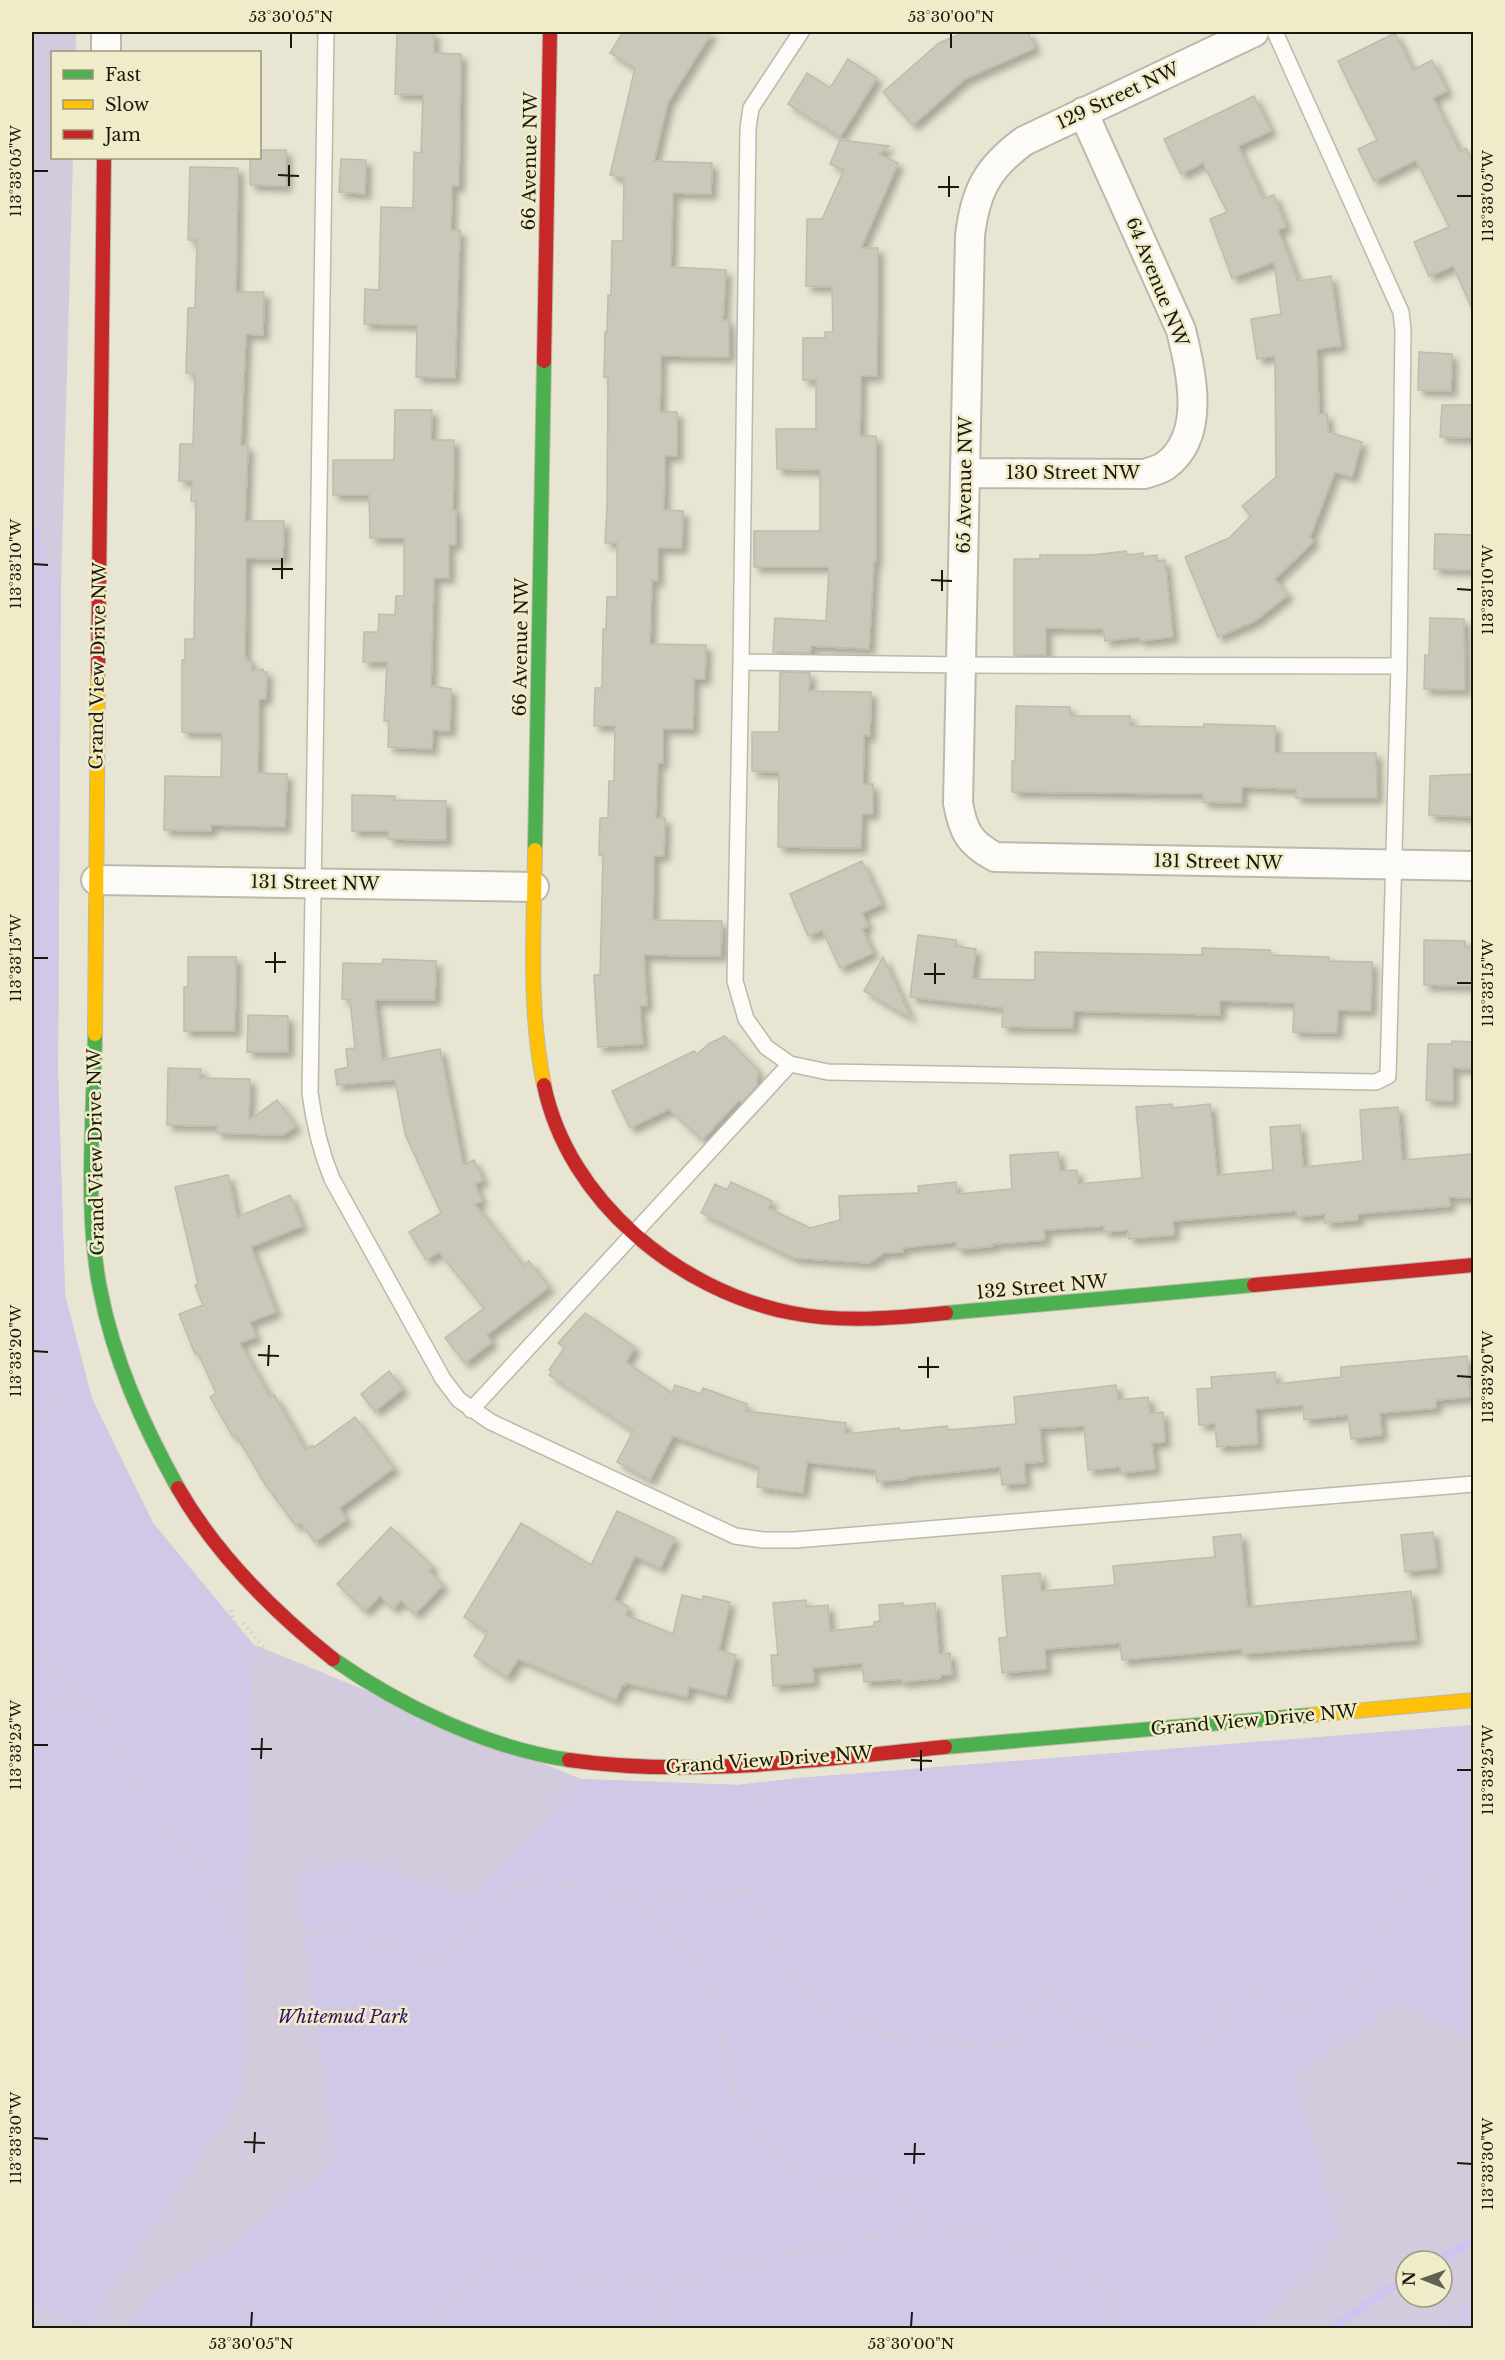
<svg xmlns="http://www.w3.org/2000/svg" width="1505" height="2360" font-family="'Libre Baskerville',serif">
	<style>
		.green { fill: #d1cbdd; fill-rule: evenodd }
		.forest { fill: #d1c7e6 }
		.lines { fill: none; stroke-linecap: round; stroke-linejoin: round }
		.stream { stroke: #cfc3f0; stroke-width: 8 }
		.building { fill: #cbc8ba; stroke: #bebcad; stroke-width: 1.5; filter: url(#shadow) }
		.lane-casing { stroke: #bbb9aa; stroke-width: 18 }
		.street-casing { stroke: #bbb9aa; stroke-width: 32 }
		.fast-casing { stroke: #bbb9aa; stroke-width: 16 }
		.slow-casing { stroke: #bbb9aa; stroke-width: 16 }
		.jam-casing { stroke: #bbb9aa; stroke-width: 16 }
		.path { stroke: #d2d1cb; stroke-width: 4; stroke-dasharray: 1.5 4.5; stroke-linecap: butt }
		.lane { stroke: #fcfbf8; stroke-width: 15 }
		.street { stroke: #fcfbf8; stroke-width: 28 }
		.fast { stroke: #4caf50; stroke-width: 14 }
		.slow { stroke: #ffc107; stroke-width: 14 }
		.jam { stroke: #c62828; stroke-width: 14 }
		.ticks { fill: none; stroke: #1a180c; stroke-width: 2 }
		.labels { text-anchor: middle; stroke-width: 5; stroke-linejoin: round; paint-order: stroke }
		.street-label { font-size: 18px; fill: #1a180c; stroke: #f0ecca }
		.park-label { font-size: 18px; font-style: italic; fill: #321265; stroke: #f0ecca }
		.neatline { fill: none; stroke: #1a180c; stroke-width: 2 }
		.ticks-label { font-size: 15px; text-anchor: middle; fill: #1a180c }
	</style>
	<defs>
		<filter id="shadow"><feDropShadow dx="5.5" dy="5.5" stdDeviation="3" flood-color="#0004"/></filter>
	</defs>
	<rect width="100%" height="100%" fill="#e8e5d2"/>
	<!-- green -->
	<path class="green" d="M32,32H76V52H52V158H73L61,587L58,1070L65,1295L92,1399L153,1523L253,1644L581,1779L738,1785L799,1778L1473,1725L1474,2328H32ZM1406,2261H1442V2297H1406Z"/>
	<!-- forest -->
	<path class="forest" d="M32,516L61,587L58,1070L65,1295L92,1399L153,1523L253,1644L242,2095L85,2328L32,2303Z
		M1473,1725V2040L1399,2002L1293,2076L1339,2233L1254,2328H126L158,2286L221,2254L336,2160L296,1875L357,1859L473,1897L581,1779L738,1785L799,1778Z
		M1473,2298V2328H1445V2321Z"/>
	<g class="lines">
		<!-- stream -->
		<path class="stream" d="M1438,2261L1474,2239
			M1332,2328L1383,2293L1406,2279"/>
	</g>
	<!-- building -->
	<path class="building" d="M397,32H434V53L461,54L459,186H452L451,230H460L455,378L416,377L417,325L364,324L365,289L379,290L381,207L413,208L414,152L421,153L423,95L395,94Z
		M623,32H712L668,102L654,161L712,163L711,194L673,193L671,267L726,270L723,320H729V357L661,356L660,412H677V456H665L664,510L683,511L682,548H658V581L652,580L650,644L706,645L705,679H694L693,729H663V763H658L656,818H665L664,856H654L653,920L722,921L721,956L644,955L647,1006H640L643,1044L598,1047L594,975H600L603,855H599L600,818H608L609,781H614L615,726H594L595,688H602L603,629H606L607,597H617V543H605L607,509L608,377H604L605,332H607L608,295H611L612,241H623L624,178L610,175L635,68L610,53Z
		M965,32H1028L1035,48L965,79L913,125L883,92L939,43Z
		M1395,33L1413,70L1432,60L1447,91L1433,98L1460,152L1466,148L1473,162V311L1453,266L1429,276L1414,242L1449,227L1416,160L1374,181L1358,149L1377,140L1338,61Z
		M848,59L877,78L840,137L788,104L807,73L830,88Z
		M1254,96L1271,131L1238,146L1263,199L1274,195L1286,227L1278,230L1298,281L1331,276L1341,346L1317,349L1319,414H1327L1328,432L1362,442L1352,477L1335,472L1310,537L1314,541L1275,579L1288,595L1255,621L1218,637L1185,557L1229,538L1251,516L1242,506L1276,477L1275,356L1257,359L1251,319L1281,314L1274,262L1232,278L1210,219L1227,212L1203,163L1181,174L1164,139Z
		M840,140L889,146L879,154L898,163L861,248H878L877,376H861L860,436H876V562H874L869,649L811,646L810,653L773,652L775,618L826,621L829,567H754V531H820V470L777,469L776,429H816V380H803V338H825V332H833L832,287L806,286L807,219H822L844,170L830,164Z
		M260,150H286V186L250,185V158H260Z
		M341,159L366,160L365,194L339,192Z
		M190,167L238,168L236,292H264L263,335L246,334L241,445L248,446L245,521H284L283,559L246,558L245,658H247V661H252V670L263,669V672H267L266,699H259L258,773L287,774L285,827L211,825V831L164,830L165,776L221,777L222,733L182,732V660H185V639H194L196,501H191L192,481H179L180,444H193L195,376L193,374L186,373L188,308H195L197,240H188Z
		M1419,352L1452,354L1451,391L1418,390Z
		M1442,405H1473V438L1440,437Z
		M395,410H432L431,440H454L453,510H456V544L449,545V578H434L431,686L451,689L450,731L433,730L432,749L388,747L389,721H384L387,662H363L364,632H378L379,614L395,615L396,596H404V538H370L369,495H333V460H394Z
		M1435,534L1473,535L1472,570L1434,569Z
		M1126,551L1127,555L1143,553V557L1157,555V561L1165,560L1173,637L1140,641L1139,637L1105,641L1103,629L1046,628V655H1014V559H1040V555H1092Z
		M1430,618L1464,619L1465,690L1424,689L1425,655L1429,656Z
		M780,672L810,673L809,691L871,692L870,736L864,735L863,784H873V814H862L861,848L778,847L779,772L752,771V732H779Z
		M1016,706L1070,707V716H1130V726L1204,727V724L1275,726V753H1376L1377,798H1296V789L1242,787V803L1203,802V794L1012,792V761H1015Z
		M1473,774V817L1429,815L1430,776Z
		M352,795L395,796V800L446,801V840L388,839L389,831H352Z
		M862,861L882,904L862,913L868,926L862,929L873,953L840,968L822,930L808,936L790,894Z
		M918,935L956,940V946L976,949L972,979L1035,980V952L1202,955V948L1270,950V955L1329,957V961L1372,962L1371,1011L1338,1010L1337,1033L1293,1032L1294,1003L1220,1001V1015L1074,1011L1073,1028L1002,1027L1003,1008L910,997Z
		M1424,940L1465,941V947H1473V986L1424,985Z
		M188,957H236L235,1031H184V987H188Z
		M883,957L911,1018L864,991Z
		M383,959L436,961L435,1000H375L382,1060L440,1049L463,1165L474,1160L483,1180L475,1184L482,1201L475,1204L523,1265L529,1261L549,1287L487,1335L492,1342L465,1363L445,1338L484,1308L439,1252L426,1260L409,1232L441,1213L405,1134L395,1080L337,1085L335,1070L348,1067L346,1049L355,1048L350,1000L342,999L343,963L382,964Z
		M248,1015L288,1016V1052H247Z
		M725,1036L758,1070L757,1085L742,1102L739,1100L702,1140L669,1109L630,1128L612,1091L694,1051L697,1054L710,1043Z
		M1452,1041L1473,1042V1069L1453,1068V1101L1426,1100L1428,1044H1452Z
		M168,1068L201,1069L200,1078L250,1079L249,1120L277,1100L296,1126L283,1135L217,1133V1126L167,1125Z
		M1172,1104V1108L1210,1104L1217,1175L1273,1170L1270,1127L1300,1125L1303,1167L1363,1161L1360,1110L1398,1107L1402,1160L1473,1154V1198L1449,1197L1450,1206L1358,1214V1220L1325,1223V1214L1297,1217L1296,1211L1173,1221L1174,1235L1129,1239L1128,1230L1104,1232V1226L1044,1230L1045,1240L993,1244V1246L957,1250L956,1242L902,1248L903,1252L884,1253L869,1263L794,1258L701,1213L715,1184L727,1190L731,1182L772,1201L768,1208L810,1228L840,1220L839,1196L919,1193L918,1186L956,1182L957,1194L1012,1189L1010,1155L1058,1152L1060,1171L1077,1170L1078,1184L1142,1178L1136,1107Z
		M228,1175L237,1217L290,1195L302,1226L251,1247L276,1312L250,1322L256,1337L240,1343L270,1397L274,1395L306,1450L312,1445L314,1447L355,1417L394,1468L339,1508L347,1519L315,1542L301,1523L296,1526L265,1484L236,1435L233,1437L210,1397L216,1393L198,1353L195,1354L179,1314L203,1305L195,1285L198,1284L175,1187Z
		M585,1313L635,1347L626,1362L672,1393L675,1385L701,1394L703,1388L747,1404L745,1411L846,1423L845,1434L899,1428L900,1431L947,1426L948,1430L1016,1424L1014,1397L1116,1385L1118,1400L1148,1397L1150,1413L1163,1412L1165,1442L1152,1443L1155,1469L1121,1473L1120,1467L1088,1470L1084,1426L1040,1428L1043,1462L1024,1463L1026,1483L1002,1485L1000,1467L907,1477V1479L877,1482L875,1470L807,1462L803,1493L757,1487L759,1467L673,1436L650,1480L617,1462L633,1431L549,1375L552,1372L549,1370L564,1348L558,1343Z
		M1467,1356L1470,1397L1436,1400V1408L1380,1413L1382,1435L1351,1439L1348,1415L1304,1420L1303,1405L1256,1409L1258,1444L1217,1447L1215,1424L1199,1425L1197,1389L1212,1388L1211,1377L1275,1372L1276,1384L1341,1377V1367Z
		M389,1371L403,1389L375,1411L361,1394Z
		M617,1511L675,1538L660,1568L635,1556L614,1600L629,1607L626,1615L673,1634L682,1595L702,1600L703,1596L730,1602L719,1650L736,1655L726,1696L689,1687L687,1697L626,1683L625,1686L622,1685L616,1700L518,1659L507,1677L474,1656L488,1632L464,1617L521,1523L591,1565Z
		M391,1527L433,1567L429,1571L443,1585L415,1614L401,1600L393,1609L380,1596L365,1611L337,1584Z
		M1433,1532L1437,1568L1405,1572L1401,1535Z
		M1241,1534L1247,1607L1411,1591L1416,1640L1243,1654L1242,1649L1122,1660L1120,1643L1045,1649L1046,1669L1002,1673L999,1638L1007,1637L1002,1576L1040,1573L1041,1591L1115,1585L1113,1566L1215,1557L1213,1537Z
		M806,1600L807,1607L828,1605L830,1631L874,1626V1622L880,1621L879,1605L903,1603V1606L935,1603L939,1654L950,1653L952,1675H941V1678L902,1682L901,1679L864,1682L862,1663L813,1668L814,1682L773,1686L771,1655H778L773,1603Z"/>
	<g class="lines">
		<!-- lane casing -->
		<g class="lane-casing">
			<path id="lane" d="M326,32L310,1093C314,1123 320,1150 332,1179L443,1379L459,1400L491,1422L735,1536L763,1540H795L1474,1484
				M801,32L751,108L748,128L741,662L961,665L1399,666L1403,330L1401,312L1275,32
				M741,662L735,981L746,1019L766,1047L790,1064
				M471,1410L790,1064L828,1072L1376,1082L1388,1076L1399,666"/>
		</g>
		<!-- street casing -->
		<g class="street-casing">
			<path id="street" d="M1254,32L1024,141C987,168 975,192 970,236L958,803C963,831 969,843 995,857L1474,866
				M106,52V32
				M965,473L1144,474C1151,472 1159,470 1165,466C1207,436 1191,372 1181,330L1083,112
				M96,880L534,887"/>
		</g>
		<!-- fast casing -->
		<g class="fast-casing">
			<path id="fast" d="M535,850L544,361
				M95,1034C94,1117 84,1208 100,1289C114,1361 143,1425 178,1488
				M946,1313L1254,1285
				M333,1659C400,1706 488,1748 569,1760
				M945,1747L1311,1715"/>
		</g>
		<!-- slow casing -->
		<g class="slow-casing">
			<path id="slow" d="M535,850C534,929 528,1007 544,1085
				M95,1034L98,673
				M1311,1715L1474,1700"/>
		</g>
		<!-- jam casing -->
		<g class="jam-casing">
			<path id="jam" d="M544,361L550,32
				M98,673L104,158
				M544,1085C568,1201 679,1291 792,1313C842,1323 895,1318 946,1313
				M1254,1285L1474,1265
				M178,1488C217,1556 273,1611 333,1659
				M569,1760C694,1778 821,1759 945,1747"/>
		</g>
		<!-- path -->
		<path class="path" d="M32,1330C41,1359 73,1399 32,1418
			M243,1623L273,1658L292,1668
			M32,1648L53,1672L89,1700L99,1713L135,1785L210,1885L235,1910
			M32,1718L42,1711L88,1701
			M254,1864L327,1850L525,1791L536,1785
			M750,1892L753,1857L752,1824L758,1794
			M619,1893L661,1926L692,1958L709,1986L717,2010L728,2069L740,2106L787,2163L813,2180L870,2186L897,2191L914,2206L927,2231
			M231,1919L284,1952L295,1948L304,1935L323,1930L349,1932L425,1959L444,1958L488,1903L513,1886L532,1883L595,1888L619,1893L650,1891L691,1895L750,1892L765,1925L797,1979L819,2002L848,2021L886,2034L936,2038L960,2047L1010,2045L1031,2019L1032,2000L1046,1991L1072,2023L1098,2030L1126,2042L1158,2048L1182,2049L1202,2045L1224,2030L1227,1992L1237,1983L1254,1987L1280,2005H1309L1350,1998L1367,1981L1382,1952L1389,1911L1407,1890L1433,1876L1457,1869H1474
			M111,2328L155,2276L186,2207L248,2097L266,2024L231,1919L254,1864L268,1788L266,1742L259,1701L231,1610
			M427,2328C441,2312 471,2270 491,2262C509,2256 527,2265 544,2270C589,2284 636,2284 682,2281
			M652,2328L665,2298L683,2281L720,2269L904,2230L963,2233L1038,2249L1070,2264L1100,2283L1115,2310L1117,2328"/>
		<!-- lane -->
		<use href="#lane" class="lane"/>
		<!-- street -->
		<use href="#street" class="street"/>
		<!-- fast -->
		<use href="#fast" class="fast"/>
		<!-- slow -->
		<use href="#slow" class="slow"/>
		<!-- jam -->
		<use href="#jam" class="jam"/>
	</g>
	<!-- ticks -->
	<path class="ticks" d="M291,48V33M951,48V33M33,171H48M278,175L299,176M289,186V165M938,187H959M1457,196H1472M949,197V176M33,564L48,565M272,569H293M282,579V558M931,580L952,581M1457,589L1472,590M942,591V570M33,958H48M265,962H286M275,973V952M924,974H945M1457,983H1472M935,984V963M33,1351L48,1352M258,1355L279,1356M268,1366L269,1345M918,1367H939M1457,1376L1472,1377M928,1378V1357M33,1745H48M251,1749H272M261,1759L262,1738M911,1760L932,1761M1457,1770H1472M921,1771V1750M33,2138L48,2139M244,2142L265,2143M254,2153L255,2132M904,2154H925M1457,2163L1472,2164M914,2164L915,2143M251,2327L252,2312M911,2327L912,2312"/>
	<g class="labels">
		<!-- street labels -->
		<g class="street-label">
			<text transform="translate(1118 96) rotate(-25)" y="6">129 Street NW</text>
			<text transform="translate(530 161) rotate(-89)" y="6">66 Avenue NW</text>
			<text transform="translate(1157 282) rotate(68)" y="6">64 Avenue NW</text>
			<text x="1073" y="479">130 Street NW</text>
			<text transform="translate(965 485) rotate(-89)" y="6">65 Avenue NW</text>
			<text transform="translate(521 647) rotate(-89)" y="6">66 Avenue NW</text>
			<text transform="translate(98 666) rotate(-89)" y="6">Grand View Drive NW</text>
			<text transform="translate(1218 862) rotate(1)" y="6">131 Street NW</text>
			<text transform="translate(315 883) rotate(1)" y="6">131 Street NW</text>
			<text transform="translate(96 1152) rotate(-91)" y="6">Grand View Drive NW</text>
			<text transform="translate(1042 1287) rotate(-5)" y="6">132 Street NW</text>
			<text transform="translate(1254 1720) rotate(-5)" y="6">Grand View Drive NW</text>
			<text transform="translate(769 1760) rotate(-4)" y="6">Grand View Drive NW</text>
		</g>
		<!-- park labels -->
		<g class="park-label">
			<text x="343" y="2023">Whitemud Park</text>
		</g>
	</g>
	<!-- border -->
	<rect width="1505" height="2360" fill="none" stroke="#f0ecca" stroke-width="66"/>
	<!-- legend -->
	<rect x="51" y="51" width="210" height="108" fill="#f0ecca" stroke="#9a977e" stroke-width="1.5"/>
	<rect x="63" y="70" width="30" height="9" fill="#4caf50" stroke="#9a977e" stroke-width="1.5"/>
	<text x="105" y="81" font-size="18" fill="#1a180c">Fast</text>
	<rect x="63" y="100" width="30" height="9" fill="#ffc107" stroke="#9a977e" stroke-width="1.5"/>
	<text x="105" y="111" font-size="18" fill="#1a180c">Slow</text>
	<rect x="63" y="130" width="30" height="9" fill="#c62828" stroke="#9a977e" stroke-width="1.5"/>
	<text x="105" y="141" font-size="18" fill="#1a180c">Jam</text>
	<!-- north arrow -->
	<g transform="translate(1424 2279) rotate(271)"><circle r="28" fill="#f0ecca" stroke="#9a977e" stroke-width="1.5"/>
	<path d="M0-4.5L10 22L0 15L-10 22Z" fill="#626051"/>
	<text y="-9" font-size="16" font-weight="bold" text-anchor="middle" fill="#1a180c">N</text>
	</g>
	<rect x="33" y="33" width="1439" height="2294" class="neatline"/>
	<g class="ticks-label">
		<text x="291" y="22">53°30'05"N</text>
		<text x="951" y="22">53°30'00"N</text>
		<text transform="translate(16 171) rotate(-90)" y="5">113°33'05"W</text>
		<text transform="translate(1488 196) rotate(-90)" y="5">113°33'05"W</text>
		<text transform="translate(16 564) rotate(-90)" y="5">113°33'10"W</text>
		<text transform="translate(1488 590) rotate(-90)" y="5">113°33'10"W</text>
		<text transform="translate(16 958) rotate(-90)" y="5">113°33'15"W</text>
		<text transform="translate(1488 983) rotate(-90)" y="5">113°33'15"W</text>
		<text transform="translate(16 1351) rotate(-90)" y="5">113°33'20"W</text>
		<text transform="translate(1488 1377) rotate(-90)" y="5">113°33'20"W</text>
		<text transform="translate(16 1745) rotate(-90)" y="5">113°33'25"W</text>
		<text transform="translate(1488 1770) rotate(-90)" y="5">113°33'25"W</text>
		<text transform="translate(16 2138) rotate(-90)" y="5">113°33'30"W</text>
		<text transform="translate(1488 2164) rotate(-90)" y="5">113°33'30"W</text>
		<text x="251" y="2349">53°30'05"N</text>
		<text x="911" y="2349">53°30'00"N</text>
	</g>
</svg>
